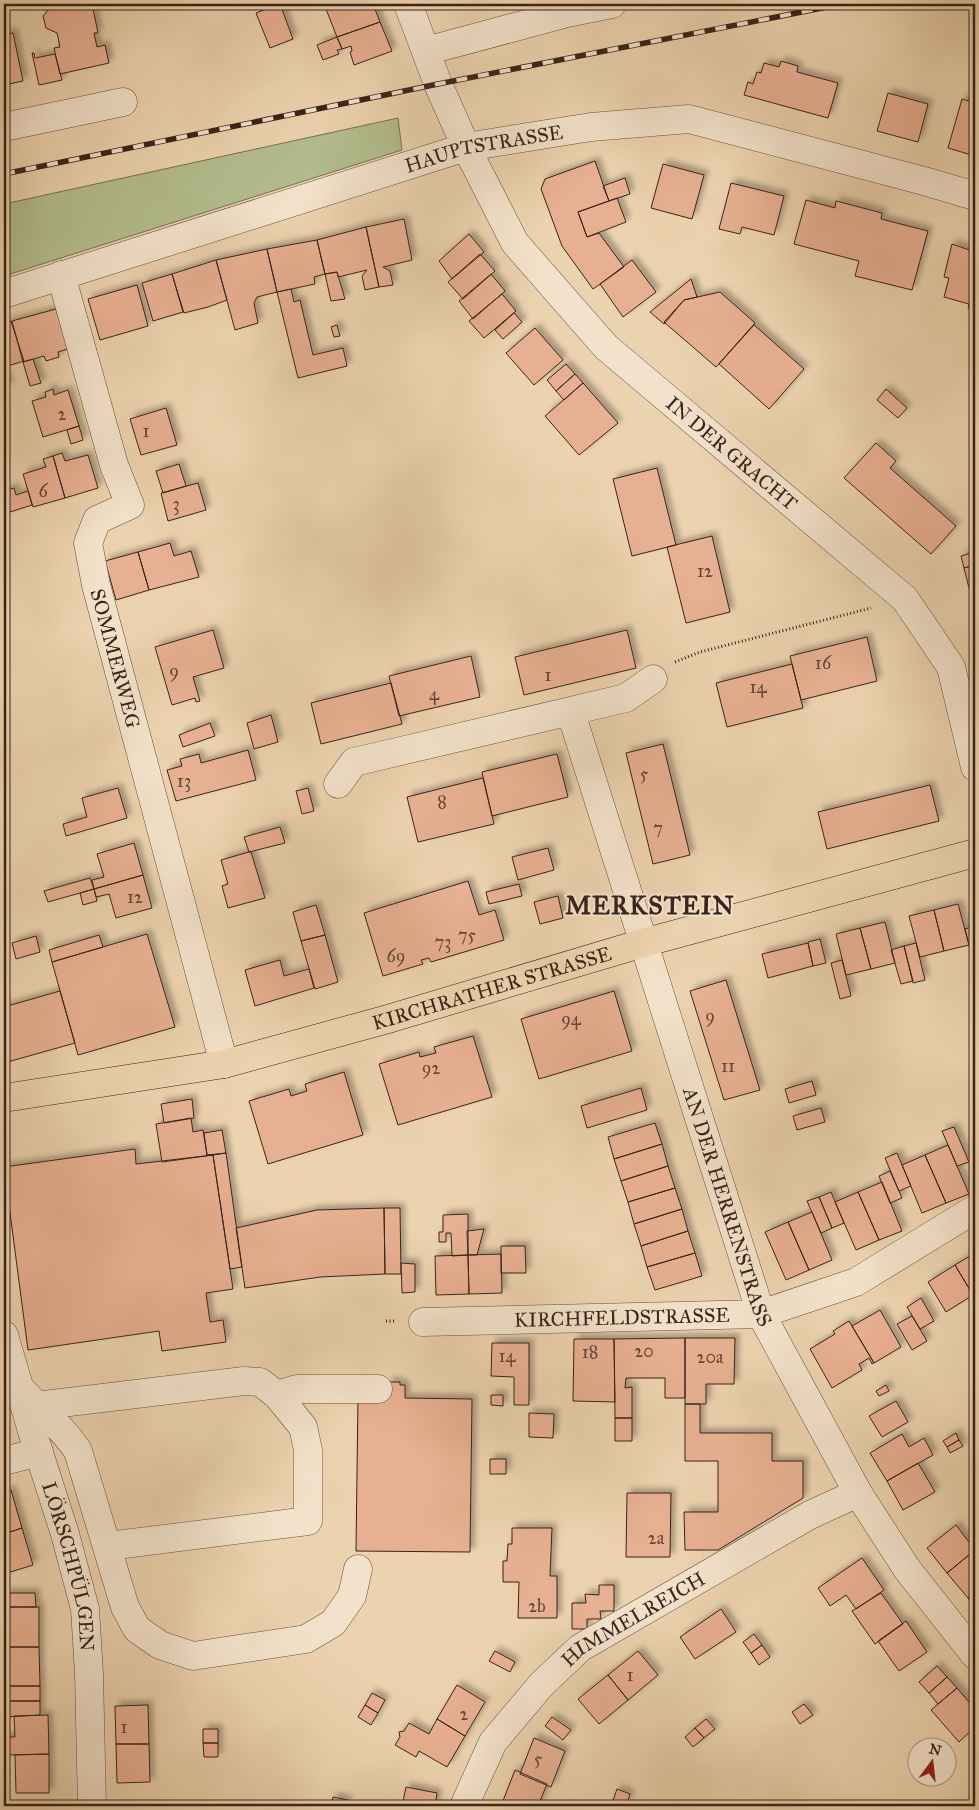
<svg xmlns="http://www.w3.org/2000/svg" width="979" height="1810" font-family="'IM FELL Great Primer',serif">
	<style>
		.green { fill: #b3bd8e; stroke: #767054 }
		.building { fill: #e8b092; stroke: #39231b; filter: url(#shadow) }
		.lines { fill: none; stroke-linecap: round; stroke-linejoin: round }
		.minor-casing { stroke: #664f40; stroke-width: 29 }
		.major-casing { stroke: #39231b; stroke-width: 29 }
		.path { stroke: #39231b; stroke-width: 3; stroke-dasharray: 1 2.5; stroke-linecap: butt }
		.minor { stroke: #f3e2cb; stroke-width: 28 }
		.major { stroke: #ecd3af; stroke-width: 28 }
		.rail-casing { stroke: #39231b; stroke-width: 5.5 }
		.rail { stroke: #f3e2cb; stroke-width: 4; stroke-dasharray: 11; stroke-linecap: butt }
		.labels { text-anchor: middle; stroke-width: 4; stroke-linejoin: round; paint-order: stroke }
		.number-label { font-size: 18px; fill: #654639 }
		.street-label { font-size: 20px; fill: #39231b; stroke: #f3e2cb }
		.district-label { font-size: 25px; font-weight: bold; letter-spacing: 1px; fill: #39231b; stroke: #f3e2cb }
	</style>
	<defs>
		<filter id="shadow"><feDropShadow dx="4.5" dy="-4.5" stdDeviation="2.5" flood-color="#0004"/></filter>
	</defs>
	<rect width="100%" height="100%" fill="#ecd3af"/>
	<filter id="stains"><feTurbulence type="fractalNoise" baseFrequency=".004" numOctaves="4"/><feColorMatrix values="0 0 0 0 .2 0 0 0 0 .09 0 0 0 0 .02 0 0 0 .5 -.17"/></filter>
	<radialGradient id="worn" r=".72"><stop offset=".6" stop-color="#630" stop-opacity="0"/><stop offset="1" stop-color="#630" stop-opacity=".3"/></radialGradient>
	<!-- green -->
	<path class="green" d="M398,118L402,150L4,276V204Z"/>
	<!-- building -->
	<path class="building" d="M65,4H92L98,33H94L97,47L105,45L109,63L60,74L54,48L60,47L57,33L46,28L43,16L51,7Z
		M280,4L293,39L270,48L256,13Z
		M324,4H373L380,22L337,37Z
		M380,22L392,51L354,65L350,52L352,51L351,46L342,49L337,37Z
		M13,33L23,81L4,85V34Z
		M337,37L342,49L337,50L339,54L323,60L317,45Z
		M32,53H34L35,58L55,54L62,80L39,85Z
		M781,61L798,66L797,72L838,83L828,118L744,95L748,82L753,84L757,72L761,73L764,63L779,67Z
		M888,93L928,104L918,142L877,131Z
		M962,99L975,103V156L948,148Z
		M595,161L609,201L578,212L587,237L599,233L624,267L593,289L562,246L541,189L545,179Z
		M663,164L704,175L692,219L651,208Z
		M625,178L630,194L609,201L603,186Z
		M731,183L784,196L774,235L742,227L740,234L719,229Z
		M617,198L626,222L587,237L578,212Z
		M806,200L835,208L836,201L882,213L881,219L928,231L912,290L855,276L859,261L794,244Z
		M404,219L412,260L383,267L390,271L393,285L379,287L366,227Z
		M366,227L379,287L365,290L362,276L367,270L338,277L337,272L325,274L317,240Z
		M469,234L484,252L452,279L439,261Z
		M317,240L325,274L314,277L315,284L277,292L267,249Z
		M952,244L975,252V310L968,308L969,304L944,297L949,278L944,277Z
		M267,249L277,292L257,297L254,303L258,323L235,330L216,260Z
		M480,254L495,271L463,299L448,282Z
		M216,260L227,300L208,307L184,313L172,274Z
		M632,260L656,292L623,317L600,284Z
		M337,272L345,299L331,301L325,274Z
		M172,274L183,312L153,321L142,283Z
		M491,274L505,291L473,319L459,301Z
		M691,279L697,297L684,300L664,324L650,312Z
		M137,285L148,326L100,340L88,299Z
		M291,289L294,302L300,300L313,355L343,348L347,366L298,378L277,292Z
		M720,292L755,323L716,367L664,322L684,300Z
		M502,294L516,311L484,338L469,321Z
		M56,309L68,349L58,352L59,357L46,361L44,356L23,362L12,321Z
		M514,313L522,322L503,339L495,330Z
		M11,321L24,361L4,367V325Z
		M337,325L340,336L334,337L331,327Z
		M754,325L804,369L769,409L719,364Z
		M535,328L563,360L534,385L506,353Z
		M33,359L41,383L30,386L23,362Z
		M566,364L575,374L556,391L547,380Z
		M4,370L9,386L4,387Z
		M575,374L583,383L564,400L556,391Z
		M583,383L618,423L579,455L545,416Z
		M53,389L54,395L68,390L79,426L43,437L32,401L46,397L45,392Z
		M886,389L907,408L898,418L877,400Z
		M166,408L177,445L141,455L130,419Z
		M79,426L83,440L71,444L67,430Z
		M876,443L896,461L890,468L956,526L931,554L844,478Z
		M62,453L65,461L88,455L98,488L65,498L53,456Z
		M53,456L65,498L33,507L23,474L46,467L43,459Z
		M179,464L186,486L163,493L156,471Z
		M657,468L676,545L632,556L613,479Z
		M198,483L206,510L168,521L161,493Z
		M14,488L16,495L28,491L32,505L10,512L4,491Z
		M4,491L10,512L4,514Z
		M712,536L730,612L686,623L667,547Z
		M170,543L174,556L191,551L199,577L149,590L138,552Z
		M138,552L149,590L116,600L105,561Z
		M975,552V565L964,568L961,556Z
		M975,565V591L970,592L964,568Z
		M975,591V612L970,592Z
		M213,630L224,668L193,677L200,701L196,702L195,698L172,705L155,647Z
		M627,630L636,668L524,695L515,657Z
		M867,637L877,681L801,700L790,656Z
		M471,656L480,697L399,716L389,676Z
		M792,664L803,708L727,727L716,683Z
		M391,683L402,724L321,744L311,703Z
		M271,715L278,742L254,749L247,723Z
		M210,723L215,736L183,747L179,735Z
		M663,744L690,855L653,864L626,753Z
		M248,750L256,780L176,801L167,770L182,766L180,759L199,754L201,763Z
		M557,754L568,797L492,816L482,772Z
		M483,778L494,824L418,842L407,797Z
		M930,785L939,821L827,849L818,812Z
		M118,788L127,818L66,836L63,824L87,817L82,798Z
		M308,788L314,811L302,814L296,791Z
		M280,827L285,843L249,852L244,837Z
		M134,843L143,875L94,889L92,880L104,877L97,854Z
		M548,848L554,870L518,880L512,857Z
		M249,852H251L265,898L228,908L222,886L228,884L221,860Z
		M143,875L152,908L116,918L109,894L96,897L94,889Z
		M90,878L94,889L48,902L44,891Z
		M468,881L479,915L495,910L504,940L431,962L429,958L421,960L423,964L383,976L364,913Z
		M519,884L522,896L489,904L486,892Z
		M94,889L97,901L83,905L80,893Z
		M558,896L563,918L540,924L534,902Z
		M958,904L969,945L944,951L934,910Z
		M316,905L325,935L301,941L293,912Z
		M934,910L944,951L920,957L909,916Z
		M885,922L895,963L871,969L860,928Z
		M975,926V961H973L965,929Z
		M860,928L871,969L846,975L836,934Z
		M147,934L175,1027L78,1055L52,962Z
		M99,935L103,947L52,962L49,950Z
		M325,935L338,982L315,989L301,941Z
		M36,936L40,952L16,959L12,943Z
		M820,939L826,963L813,966L808,942Z
		M808,943L813,966L768,978L762,954Z
		M916,943L925,980L913,983L904,946Z
		M904,946L913,981L901,984L891,950Z
		M280,960L284,976L309,969L314,988L255,1006L245,970Z
		M842,960L851,996L840,999L831,963Z
		M726,980L760,1090L724,1100L690,991Z
		M60,991L75,1043L4,1063V1007Z
		M614,991L632,1051L539,1079L521,1019Z
		M473,1036L492,1097L398,1125L379,1064L419,1052L420,1057L436,1053L434,1047Z
		M344,1072L363,1135L268,1164L249,1101L289,1089L291,1096L307,1091L305,1084Z
		M812,1081L816,1095L789,1103L785,1089Z
		M641,1088L647,1110L587,1128L581,1106Z
		M192,1099L194,1118L164,1123L161,1104Z
		M821,1108L825,1122L797,1130L793,1116Z
		M191,1118L193,1132L203,1130L207,1155H213L162,1162L156,1124Z
		M655,1123L662,1144L614,1159L608,1137Z
		M954,1127L969,1162L957,1166L942,1131Z
		M222,1130L226,1153L207,1155L204,1133Z
		M662,1144L668,1166L621,1181L614,1159Z
		M948,1145L969,1194L946,1203L925,1155Z
		M135,1149L136,1164L213,1155L233,1289L206,1293L210,1322L223,1320L226,1342L162,1351L159,1331L28,1350L4,1167Z
		M226,1153L242,1267L230,1269L213,1155Z
		M897,1153L911,1186L899,1191L885,1158Z
		M925,1155L946,1203L922,1213L902,1165Z
		M668,1166L675,1188L628,1202L621,1181Z
		M890,1171L902,1198L890,1203L879,1176Z
		M882,1182L902,1231L879,1240L858,1192Z
		M675,1188L682,1209L634,1224L628,1202Z
		M831,1192L844,1223L832,1228L819,1197Z
		M858,1192L879,1240L856,1250L835,1202Z
		M819,1197L832,1228L821,1233L807,1201Z
		M384,1208H400L401,1274H385Z
		M384,1208L385,1274L320,1277L245,1288L236,1228L317,1210Z
		M682,1209L688,1231L641,1246L634,1224Z
		M812,1212L832,1260L809,1270L788,1222Z
		M468,1214V1255L452,1256L451,1233H446V1242H439V1232H443V1215Z
		M788,1222L809,1270L786,1280L765,1232Z
		M484,1229L477,1255H468L467,1231Z
		M688,1231L695,1253L647,1267L641,1246Z
		M501,1246H525L526,1273H501Z
		M695,1253L702,1276L655,1290L647,1267Z
		M975,1253V1294L973,1295L955,1265Z
		M501,1254L502,1293L469,1294L468,1255Z
		M468,1255L469,1294L436,1295L435,1256Z
		M401,1263L415,1264V1292L402,1293Z
		M955,1265L973,1295L946,1312L928,1282Z
		M921,1298L934,1321L920,1329L907,1307Z
		M880,1310L901,1347L874,1363L852,1326Z
		M912,1316L927,1341L912,1350L897,1324Z
		M849,1321L874,1363L872,1364L869,1358L859,1364L862,1370L832,1388L810,1349L835,1334L833,1331Z
		M685,1338V1398H665V1378H626L625,1388L632,1387V1418H615L614,1339Z
		M685,1338H735L734,1384H706V1404H685Z
		M574,1339H614L615,1402L573,1401Z
		M492,1343H529V1405H514V1377L491,1376Z
		M388,1382H400V1385H405V1398L472,1399L470,1552L356,1551L358,1398H388Z
		M886,1385L889,1391L879,1396L876,1391Z
		M491,1395H503V1406L491,1405Z
		M896,1401L908,1422L882,1437L869,1416Z
		M685,1404H700V1433H772V1461H803V1498L718,1550H685L684,1512H718V1461H685Z
		M529,1413L554,1414L553,1438L529,1437Z
		M615,1418H632V1441H615Z
		M956,1433L959,1440L947,1447L943,1441Z
		M902,1434L909,1447L924,1438L933,1455L887,1481L870,1453Z
		M959,1440L963,1446L950,1453L947,1447Z
		M490,1459H506V1474H490Z
		M918,1463L935,1492L903,1510L887,1481Z
		M11,1490L22,1528L4,1534V1492Z
		M627,1493H671L670,1557H626Z
		M956,1525L975,1550L947,1573L927,1548Z
		M22,1528L33,1565L4,1574V1534Z
		M512,1528H552L550,1576H557V1618H518L519,1582H503V1561H507L508,1544H512Z
		M975,1550V1592L968,1598L947,1573Z
		M862,1558L884,1590L856,1609L846,1595L830,1606L818,1588Z
		M599,1585H614V1611H600L601,1619H587V1629H572V1603H586L585,1594L599,1595Z
		M975,1592V1608L968,1598Z
		M5,1593H35L36,1607H5Z
		M881,1593L903,1624L875,1644L852,1611Z
		M5,1607H39V1647H6Z
		M721,1609L736,1632L695,1659L680,1637Z
		M906,1621L927,1652L899,1671L878,1641Z
		M754,1634L762,1645L751,1653L743,1642Z
		M762,1645L770,1657L759,1665L751,1653Z
		M6,1647H39L40,1686H7Z
		M495,1651L515,1662L510,1672L489,1661Z
		M638,1651L658,1675L628,1700L608,1675Z
		M937,1666L947,1677L929,1693L919,1682Z
		M608,1675L628,1700L599,1724L578,1699Z
		M947,1677L957,1688L938,1704L929,1693Z
		M457,1685L485,1702L465,1736L437,1719Z
		M7,1686H40V1701H7Z
		M957,1688L975,1709V1727L959,1742L931,1710Z
		M372,1693L385,1700L378,1713L365,1705Z
		M4,1701H40V1715L4,1717Z
		M804,1704L813,1715L800,1724L792,1712Z
		M148,1705L149,1744H116L115,1706Z
		M365,1705L378,1713L371,1725L358,1717Z
		M48,1715L49,1754L4,1755V1737H15L14,1716Z
		M552,1717L571,1730L563,1740L545,1726Z
		M437,1719L465,1736L447,1767L419,1751L416,1757L395,1745L400,1737L399,1732L404,1731L409,1723L429,1734Z
		M706,1719L715,1729L704,1738L695,1728Z
		M695,1728L704,1738L693,1747L685,1737Z
		M203,1729H218V1743H203Z
		M534,1738L565,1751L551,1787L520,1774Z
		M203,1743H218V1757H204Z
		M116,1744H149L150,1782L117,1783Z
		M49,1754V1793H16L15,1755Z
		M515,1770L547,1784L538,1806H501Z
		M406,1787L437,1793L435,1806H402Z
		M617,1789L630,1794L626,1806L612,1803Z
		M333,1797L348,1800L346,1806H331Z"/>
	<g class="lines">
		<!-- minor casing -->
		<g class="minor-casing">
			<g id="minor">
				<path id="s1" d="M408,4L438,84L466,147L515,243L606,347L905,599L951,667L975,767"/>
				<path d="M426,51L567,13L612,4"/>
				<path d="M4,127L123,102"/>
				<path id="s2" d="M61,275L114,465L130,505L97,520L88,543L96,585L224,1064"/>
				<path id="s3" d="M4,294L466,147L591,127L689,119L924,181L975,196"/>
				<path id="s4" d="M571,713L761,1314L858,1493L907,1569L975,1655"/>
				<path d="M338,784L354,762L626,698L653,679"/>
				<path id="s5" d="M423,1322L761,1314L856,1282L975,1209"/>
				<path id="s6" d="M4,1335L32,1431L65,1534L85,1609L89,1674L92,1806"/>
				<path d="M18,1386C38,1409 62,1426 78,1451L125,1607L137,1629L160,1645L193,1656L306,1639L333,1623L352,1596L358,1569"/>
				<path d="M277,1395L297,1389H378"/>
				<path d="M36,1406L244,1381L260,1382L277,1395L303,1427L308,1450V1521L108,1546"/>
				<path d="M4,1461L39,1452"/>
				<path id="s7" d="M464,1806L493,1742L541,1685L580,1648L810,1515L858,1493"/>
			</g>
		</g>
		<!-- major casing -->
		<g class="major-casing">
			<g id="major">
				<path id="s8" d="M4,1098L224,1064L388,1019L643,943L975,853"/>
			</g>
		</g>
		<!-- path -->
		<path class="path" d="M675,662L700,652L871,608
			M386,1321H396"/>
		<!-- minor -->
		<use href="#minor" class="minor"/>
		<!-- major -->
		<use href="#major" class="major"/>
		<!-- rail casing -->
		<g class="rail-casing">
			<path id="rail" d="M4,174L438,84L842,4"/>
		</g>
		<!-- rail -->
		<use href="#rail" class="rail"/>
	</g>
	<g class="labels">
		<!-- number labels -->
		<g class="number-label">
			<text x="62" y="420">2</text>
			<text x="146" y="437">1</text>
			<text x="43" y="497">6</text>
			<text x="176" y="510">3</text>
			<text x="705" y="577">12</text>
			<text x="823" y="669">16</text>
			<text x="174" y="677">9</text>
			<text x="548" y="681">1</text>
			<text x="758" y="693">14</text>
			<text x="434" y="700">4</text>
			<text x="644" y="780">5</text>
			<text x="184" y="787">13</text>
			<text x="442" y="808">8</text>
			<text x="658" y="834">7</text>
			<text x="135" y="903">12</text>
			<text x="467" y="941">75</text>
			<text x="443" y="948">73</text>
			<text x="396" y="962">69</text>
			<text x="710" y="1022">9</text>
			<text x="571" y="1025">94</text>
			<text x="728" y="1072">11</text>
			<text x="431" y="1074">92</text>
			<text x="644" y="1357">20</text>
			<text x="590" y="1358">18</text>
			<text x="507" y="1362">14</text>
			<text x="710" y="1363">20a</text>
			<text x="656" y="1544">2a</text>
			<text x="537" y="1612">2b</text>
			<text x="630" y="1681">1</text>
			<text x="464" y="1720">2</text>
			<text x="124" y="1733">1</text>
			<text x="538" y="1765">5</text>
		</g>
		<!-- street labels -->
		<g class="street-label">
			<text dy="7" stroke="none"><textPath href="#s3" startOffset="502">HAUPTSTRASSE</textPath></text>
			<text dy="7" stroke="none"><textPath href="#s1" startOffset="565">IN DER GRACHT</textPath></text>
			<text dy="7" stroke="none"><textPath href="#s2" startOffset="420">SOMMERWEG</textPath></text>
			<text dy="7" stroke="none"><textPath href="#s8" startOffset="501">KIRCHRATHER STRASSE</textPath></text>
			<text dy="7" stroke="none"><textPath href="#s4" startOffset="518">AN DER HERRENSTRASS</textPath></text>
			<text dy="7" stroke="none"><textPath href="#s5" startOffset="199">KIRCHFELDSTRASSE</textPath></text>
			<text dy="7" stroke="none"><textPath href="#s6" startOffset="241">LÖRSCHPÜLGEN</textPath></text>
			<text dy="7" stroke="none"><textPath href="#s7" startOffset="259">HIMMELREICH</textPath></text>
		</g>
		<!-- district labels -->
		<g class="district-label">
			<text x="650" y="914">MERKSTEIN</text>
		</g>
	</g>
	<!-- margin -->
	<rect width="979" height="1810" fill="none" stroke="#ecd3af" stroke-width="20"/>
	<rect x="5" y="5" width="969" height="1800" fill="none" stroke="#39231b" stroke-width="2.5"/>
	<rect x="10" y="10" width="959" height="1790" fill="none" stroke="#39231b"/>
	<!-- north arrow -->
	<g transform="translate(932 1762) rotate(15)"><circle r="24" fill="#f3e2cb" stroke="#a99685"/>
	<path d="M0-4L9 19L0 12L-9 19Z" fill="#8f2418"/>
	<text y="-8" font-size="14" font-weight="bold" text-anchor="middle" fill="#39231b">N</text>
	</g>
	<rect width="100%" height="100%" filter="url(#stains)"/>
	<rect width="100%" height="100%" fill="url(#worn)"/>
</svg>
